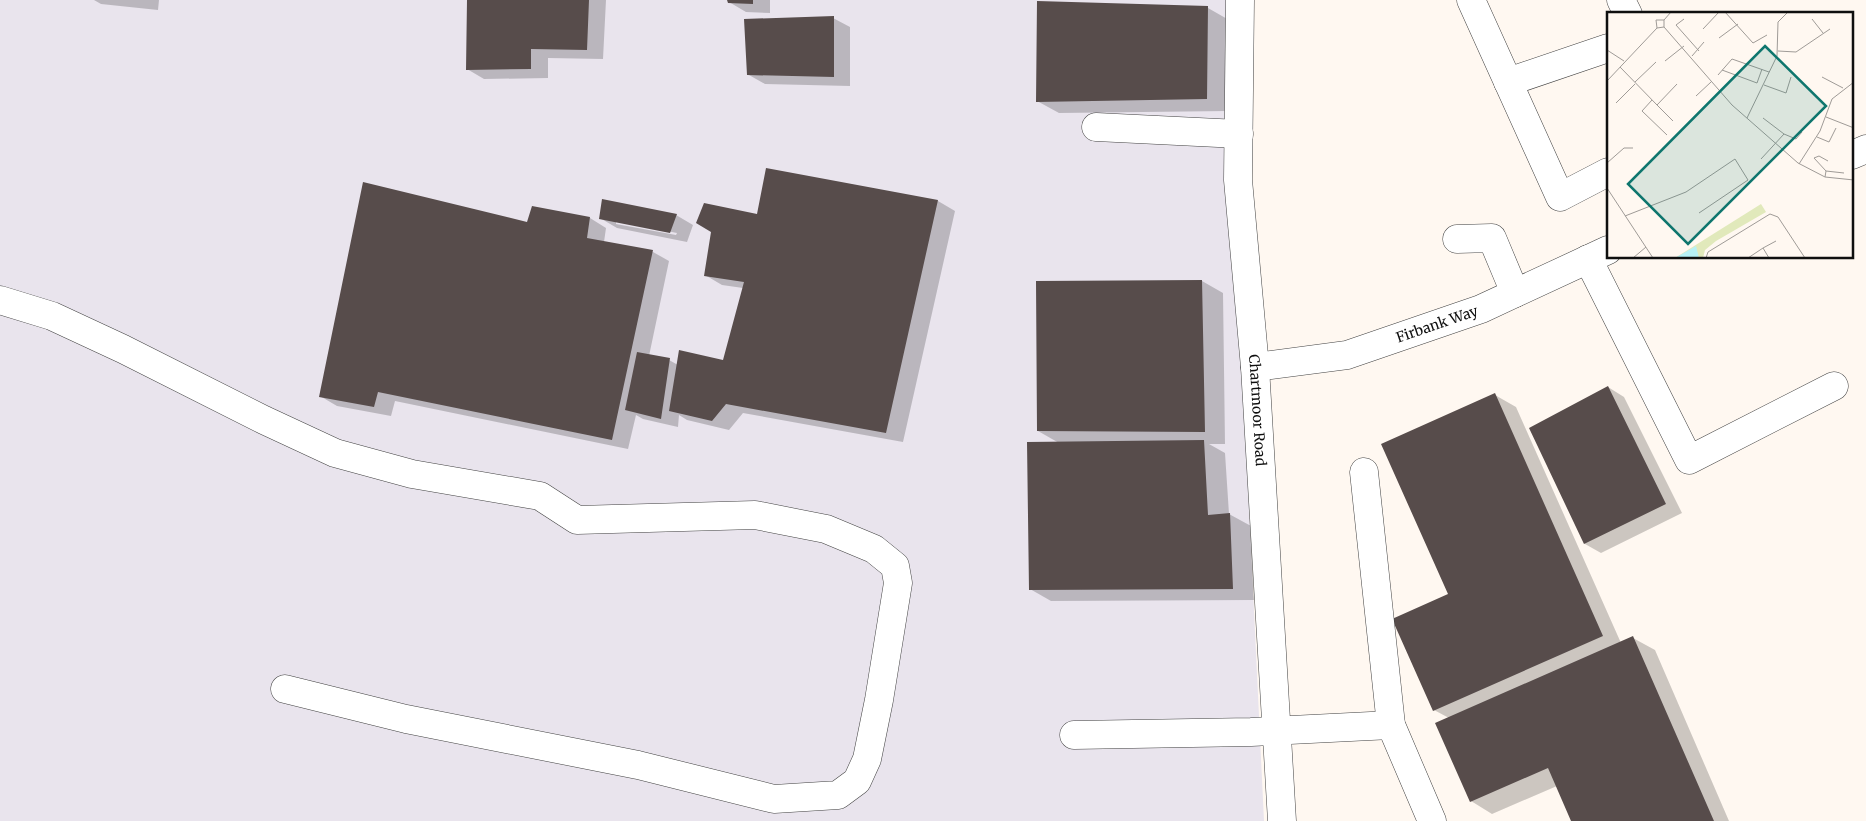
<svg xmlns="http://www.w3.org/2000/svg" width="1866" height="821" font-family="Merriweather,serif">
	<style>
		.industrial { fill: #e9e4ed }
		.shadow { fill: #0003; fill-rule: evenodd }
		.building { fill: #574c4b }
		.lines { fill: none; stroke-linecap: round; stroke-linejoin: round }
		.minor-casing { stroke: #424242; stroke-width: 29 }
		.minor { stroke: #fff; stroke-width: 28 }
		.labels { text-anchor: middle; stroke-width: 5; stroke-linejoin: round; paint-order: stroke }
		.street-label { font-size: 14px; fill: #0f0f0f; stroke: #fff }
		.inset-road { fill: none; stroke: #9f9b97; stroke-width: 1 }
		.view { fill: #0f766e; fill-opacity: 0.15; stroke: #0f766e; stroke-width: 2.5 }
		.inset-edge { fill: none; stroke: #0f0f0f; stroke-width: 2.5 }
	</style>
	<rect width="100%" height="100%" fill="#fff8f1"/>
	<!-- industrial -->
	<path class="industrial" d="M0,0H1230L1241,337L1264,821H0Z"/>
	<!-- shadow -->
	<path class="shadow" d="M94,0H159L158,10L101,4Z
		M468,0H606L603,59L548,58V78L484,79L467,69Z
		M729,0H770V13L746,12L729,2Z
		M1208,8L1229,20L1228,111L1059,113L1037,101Z
		M833,18L850,27V86L765,84L749,75Z
		M767,170L938,201L955,211L903,442L743,413L729,430L687,420L679,415L678,427L643,419L636,415L628,449L395,401L391,416L337,406L320,396L528,224L590,218L606,228L604,242L653,252L669,261L649,356L669,360L678,365L724,362L743,288L722,285L705,275L758,216Z
		M676,215L693,225L687,242L617,228L600,218ZM616,221L677,233L676,235L616,224Z
		M1202,281L1223,293L1225,444H1209L1225,453L1229,514L1251,526L1254,600L1051,601L1030,589L1059,443L1038,431V282Z
		M1608,387L1624,397L1682,513L1601,553L1585,544Z
		M1495,395L1516,407L1621,643L1633,638L1655,650L1729,821H1572L1557,786L1492,814L1471,801L1449,718L1434,710L1450,595Z"/>
	<!-- building -->
	<path class="building" d="M467,0H589L587,50L531,49V69L466,70Z
		M727,0H753V4L728,3Z
		M1037,1L1208,6L1207,99L1036,102Z
		M834,16V77L747,75L744,19Z
		M766,168L938,200L886,433L726,404L712,421L669,411L679,350L723,360L744,282L704,276L711,232L696,223L704,203L757,214Z
		M363,182L527,222L532,206L590,217L587,238L653,250L612,440L378,392L374,407L319,397Z
		M602,199L677,214L670,233L599,219Z
		M1202,280L1205,432L1037,431L1036,281Z
		M637,352L670,358L661,419L625,410Z
		M1608,386L1666,504L1584,544L1529,428Z
		M1495,393L1603,636L1433,711L1392,619L1448,594L1381,444Z
		M1204,440L1208,515L1230,513L1233,589L1029,590L1027,442Z
		M1633,636L1714,821H1571L1548,768L1470,802L1435,723Z"/>
	<g class="lines">
		<!-- minor casing -->
		<g class="minor-casing">
			<g id="minor">
				<path id="s1" d="M1240,0L1238,180L1255,367L1282,821"/>
				<path d="M1471,0L1560,197L1608,172"/>
				<path d="M1621,0L1628,14"/>
				<path d="M1508,82L1608,48"/>
				<path d="M1096,127L1239,134"/>
				<path d="M1852,155L1866,149"/>
				<path d="M1457,239L1492,238L1515,293"/>
				<path d="M1588,259L1689,460L1834,386"/>
				<path d="M0,300L52,316L123,349L264,420L335,453L412,474L540,496L577,520L755,515L826,529L874,549L895,566L898,583L879,700L867,759L857,781L838,795L774,799L638,765L406,719L285,689"/>
				<path id="s2" d="M1255,367L1347,355L1481,309L1608,250"/>
				<path d="M1364,472L1391,725L1432,821"/>
				<path d="M1074,735L1251,732L1391,725"/>
			</g>
		</g>
		<!-- minor -->
		<use href="#minor" class="minor"/>
	</g>
	<g class="labels">
		<!-- street labels -->
		<g class="street-label">
			<text dy="5" stroke="none"><textPath href="#s2" startOffset="188">Firbank Way</textPath></text>
			<text dy="5" stroke="none"><textPath href="#s1" startOffset="411">Chartmoor Road</textPath></text>
		</g>
	</g>
	<!-- overview -->
	<g transform="translate(1607 12)">
		<rect width="246" height="246" fill="#fff8f1"/>
		<path d="M154,192L159,200L109,229L98,238L96,246H68Z" fill="#e1e9bb"/>
		<path d="M89,234L92,246H68Z" fill="#b7f1f5"/>
		<path class="inset-road" d="M118,0L146,31L160,23M77,7L69,13L92,39M205,7L216,21M57,15L125,93L191,151L218,165L247,168M50,16L49,8H57M96,17L112,0M112,26L131,12M0,38L17,49M171,39L189,40L223,17M85,44L97,30M58,49L77,34M13,55L50,93L70,72M115,58L150,71L155,57M111,63L125,47L162,60M215,65L236,76M0,69L50,16L57,15V8L64,0M28,70L49,50M157,73L179,81L184,65M89,84L104,70M45,88L35,99L60,123M9,91L28,72M50,93L66,109M219,105L247,116M140,106L170,44L171,10L181,0M156,106L177,122L189,127L195,120M210,125L222,130L229,116M154,147L177,122M0,151L17,136H26M192,152L213,119L225,87L247,70M219,159L237,161M218,165L219,159L207,146L212,144L221,149M0,176L46,246M18,204L79,180L128,147L141,168L92,201M26,246L39,235M99,246L101,240L163,202L171,205L198,246M141,246L156,236M162,246L156,236L169,229"/>
		<path class="view" d="M158,34L219,94L81,232L21,172Z"/>
		<rect width="246" height="246" class="inset-edge"/>
	</g>
</svg>
